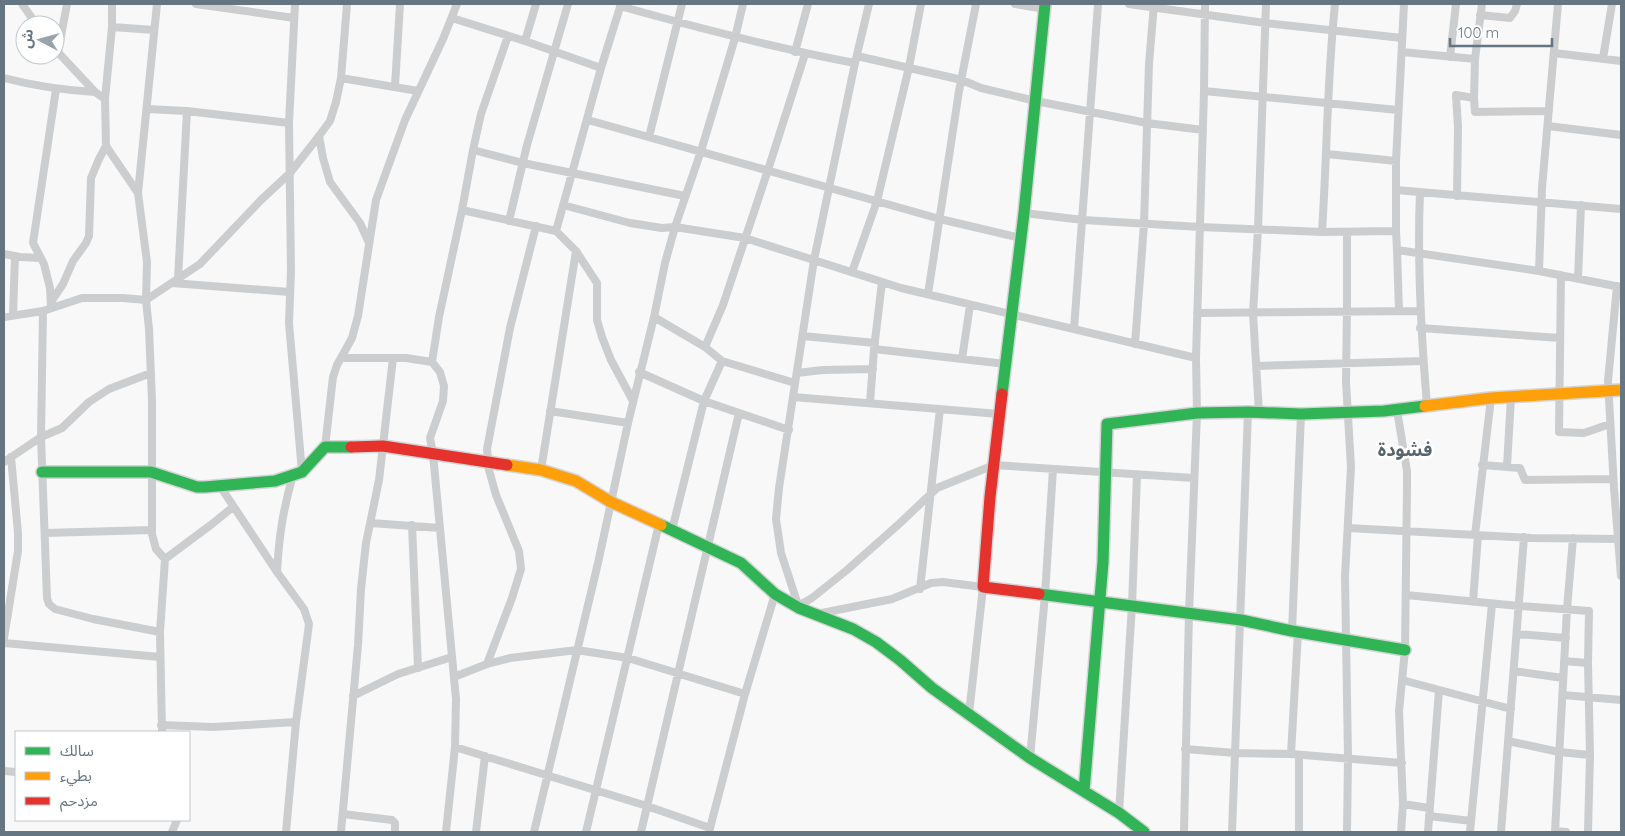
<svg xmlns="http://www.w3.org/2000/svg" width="1625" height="836" font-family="Quicksand,'Noto Sans Arabic',sans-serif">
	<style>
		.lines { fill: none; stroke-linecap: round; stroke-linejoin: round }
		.fast-casing { stroke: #d4d5d6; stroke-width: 14 }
		.slow-casing { stroke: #d4d5d6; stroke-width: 14 }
		.jam-casing { stroke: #d4d5d6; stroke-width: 14 }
		.street { stroke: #cbcdce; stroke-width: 8 }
		.fast { stroke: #30b455; stroke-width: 11 }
		.slow { stroke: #ff9f0a; stroke-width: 11 }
		.jam { stroke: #e5322d; stroke-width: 11 }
		.labels { text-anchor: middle; stroke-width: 5; stroke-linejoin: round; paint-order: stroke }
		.neighbourhood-label { font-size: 18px; font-weight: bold; fill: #57636c; stroke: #fff }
	</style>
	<rect width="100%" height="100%" fill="#f8f8f8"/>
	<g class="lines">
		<!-- fast casing -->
		<g class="fast-casing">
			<path id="fast" d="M1002,394L1024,213L1045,4
				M42,472H151L197,487H205L275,481L302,472L325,447H351
				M661,525L741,563L775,594L799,608L853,629L876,642L900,660L932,688L1030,758L1119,813L1144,832
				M1039,594L1241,620L1292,631L1405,650
				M1084,791L1103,562L1107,424L1197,413L1248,412L1301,414L1384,411L1425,406"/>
		</g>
		<!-- slow casing -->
		<g class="slow-casing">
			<path id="slow" d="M1425,406L1491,398L1621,390
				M507,465L541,470L576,481L611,502L661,525"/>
		</g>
		<!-- jam casing -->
		<g class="jam-casing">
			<path id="jam" d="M1002,394L990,497L983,587L1039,594
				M351,447L383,446L507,465"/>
		</g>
		<!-- street -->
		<path class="street" d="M22,4L37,25
			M157,4L138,193L147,262L146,300L149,329L152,401V534L156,549L165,559L160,632L162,732
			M196,4L294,18
			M295,4L289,123L291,271L289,323L302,472
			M1015,4L1045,9
			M1129,4L1265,23L1402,38
			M620,6C698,28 775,48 855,63
			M1480,15L1510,18L1515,11L1517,4
			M452,18L525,41L601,68
			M112,27L154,30
			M525,41L536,4
			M55,49L95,92L105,99L106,146L138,193
			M58,52L67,4
			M795,52L808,4
			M1402,52L1475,59
			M1554,53L1621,61
			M857,56L962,80L981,88L1036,101L1147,123L1203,130
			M1450,57L1456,4
			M1603,58L1612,4
			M4,78C34,86 63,90 95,92
			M341,78L418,91
			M395,86L400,4
			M1204,91L1398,110
			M1474,98L1475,112L1549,111
			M105,99L112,27V4
			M147,109L187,111L289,123
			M588,120L940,219L1021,238
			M1548,126L1621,135
			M319,136L323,158L330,182L360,223L369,243
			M649,137L682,4
			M473,150L523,163L685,196
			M1327,154L1396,161
			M1396,190L1621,209
			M1420,192C1417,263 1421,334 1427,405
			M1457,196L1458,127L1456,95L1474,98L1475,59L1482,4
			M563,205L630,223L662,228L675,227L745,238L901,288L1196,358
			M462,210L556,231L576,251L597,283V320L602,337L611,360L633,401
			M1024,213L1083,220L1200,227L1322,232L1396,231V161L1404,4
			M509,221L527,145L568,4
			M556,231L601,68L621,4
			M1396,231L1397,250L1539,271L1620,287
			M1322,232C1327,156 1327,80 1335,4
			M1347,232V305L1346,382L1351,467L1345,576L1348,758L1347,832
			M1397,250L1399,311
			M4,254L20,257L41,258
			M1539,271L1542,188L1558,4
			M852,272L877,201L909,67L921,4
			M1561,275L1559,432L1584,433L1610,424
			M178,279L187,111
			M1578,279L1581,205
			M172,283L290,292
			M1617,286L1608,381L1614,488L1621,576
			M928,294L959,91L976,4
			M51,302L63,284L73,261L86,243L89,236L91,178L99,159L106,146
			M51,308L50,288L44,264L33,243L56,89
			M43,311L41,437L47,598L49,604L55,609L93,619L160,632
			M1197,313L1420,311
			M13,315L15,256
			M4,317L43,311L82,298H123L146,300L200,264L261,200L290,173L319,136L330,121L336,102L341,78L347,4
			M654,317L705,347L722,361L795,383
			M1420,328L1560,338
			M1074,329L1098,4
			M803,336L875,343
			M1135,344L1144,224L1149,64L1154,4
			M705,347L723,305L768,170L805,54
			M874,349L1006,364
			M341,358H406L432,362L440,372L444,386L443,401L430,438L433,454L456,699L455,747L446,832
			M962,359L970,305
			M432,362L439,317L462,210L473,150L481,114L508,36
			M1257,366L1423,361
			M639,372L704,401L789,430
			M797,373L823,370L873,369
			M793,397L999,414
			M870,403L874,349L882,282
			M1397,410L1407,471V487L1405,650L1399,711L1403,804L1401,832
			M550,411L628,423
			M1259,413L1253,313L1258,229L1266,4
			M325,447L333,377L337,365L352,338L358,316L376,200L405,120L443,39L457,4
			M4,462L41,437L62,428L89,402L109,389L151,373
			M1482,465L1520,468L1525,480L1613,479
			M1507,466L1511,397
			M541,470L576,251
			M220,486L277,572L304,609L309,624L296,722L286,832
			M371,523L440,528
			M412,525L418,668
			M1348,528L1531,538L1621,539
			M672,530L704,401L722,361
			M45,533L152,530
			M1475,535L1491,398
			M165,559L212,524L233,507
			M277,572C279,536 283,510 293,475
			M920,589L940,409
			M1406,595L1519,606L1589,611L1588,663L1590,755L1588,832
			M1473,602L1478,535
			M798,606L812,598L847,570L899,524L937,488L994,465L1194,478
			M799,608L781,553L776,519L779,488L814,260L855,63L869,4
			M817,614L892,599L931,583L943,582L983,587L969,714
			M1292,631L1301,414
			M1517,634L1566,638
			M4,638L18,551V533L11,457
			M4,643L160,657
			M1564,661L1588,663
			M487,664L512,598L521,569L519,551L496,495L489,470L487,449L510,328L536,226
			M1514,671L1563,678
			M454,677L487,664L510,658L577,650L628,658L745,694
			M1402,680L1511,709
			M1563,695L1621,700
			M353,696L398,674L452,657
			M161,725L213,727L296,722
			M1508,741L1559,752L1590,755
			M455,747L647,806L710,828
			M1185,749L1235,753L1291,754L1402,763
			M1291,754L1298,632
			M1299,755V832
			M1030,758L1045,595L1053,469
			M4,771L16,772
			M1403,804L1429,808
			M1119,813L1132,605L1137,475
			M343,814L392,820L395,823V832
			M1429,816L1471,821
			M1555,831L1566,832
			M172,832L177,820
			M341,832L358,645L361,589L366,543L379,480L393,358
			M476,832L485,756
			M534,832L598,563L628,423L654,317L665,263L675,227L701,151L735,38L743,4
			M586,832L659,524
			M641,832L739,413
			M709,832L745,694L775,594
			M1184,832L1189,613L1197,413L1196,358L1204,91L1205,4
			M1232,832L1248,412
			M1428,832L1439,690
			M1470,832L1492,604
			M1501,832L1524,537
			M1555,832L1567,609L1573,538"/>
		<!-- fast -->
		<use href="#fast" class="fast"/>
		<!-- slow -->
		<use href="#slow" class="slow"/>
		<!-- jam -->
		<use href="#jam" class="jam"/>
	</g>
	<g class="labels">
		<!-- neighbourhood labels -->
		<g class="neighbourhood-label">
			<text x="1405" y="456">فشودة</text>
		</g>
	</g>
	<!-- border -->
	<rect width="1625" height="836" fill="none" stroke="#657581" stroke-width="10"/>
	<!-- legend -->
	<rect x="15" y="731" width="175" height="90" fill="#ffffff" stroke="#c1c8cd"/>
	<rect x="25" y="747" width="25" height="8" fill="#30b455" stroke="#c1c8cd"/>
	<text x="60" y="756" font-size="15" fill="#657581">سالك</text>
	<rect x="25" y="772" width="25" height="8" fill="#ff9f0a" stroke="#c1c8cd"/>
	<text x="60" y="781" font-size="15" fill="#657581">بطيء</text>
	<rect x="25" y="797" width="25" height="8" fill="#e5322d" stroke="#c1c8cd"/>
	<text x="60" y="806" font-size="15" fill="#657581">مزدحم</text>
	<!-- north arrow -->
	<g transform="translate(40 40) rotate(276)"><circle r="24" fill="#ffffff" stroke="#c1c8cd"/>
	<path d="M0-4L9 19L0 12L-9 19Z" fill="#98a3ab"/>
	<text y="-8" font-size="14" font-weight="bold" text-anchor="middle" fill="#657581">ش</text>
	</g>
	<!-- scale -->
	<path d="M1450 38v8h102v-8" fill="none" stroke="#657581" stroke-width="2.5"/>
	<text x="1458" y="38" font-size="15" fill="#657581" stroke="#ffffff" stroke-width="4" paint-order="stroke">100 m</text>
</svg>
